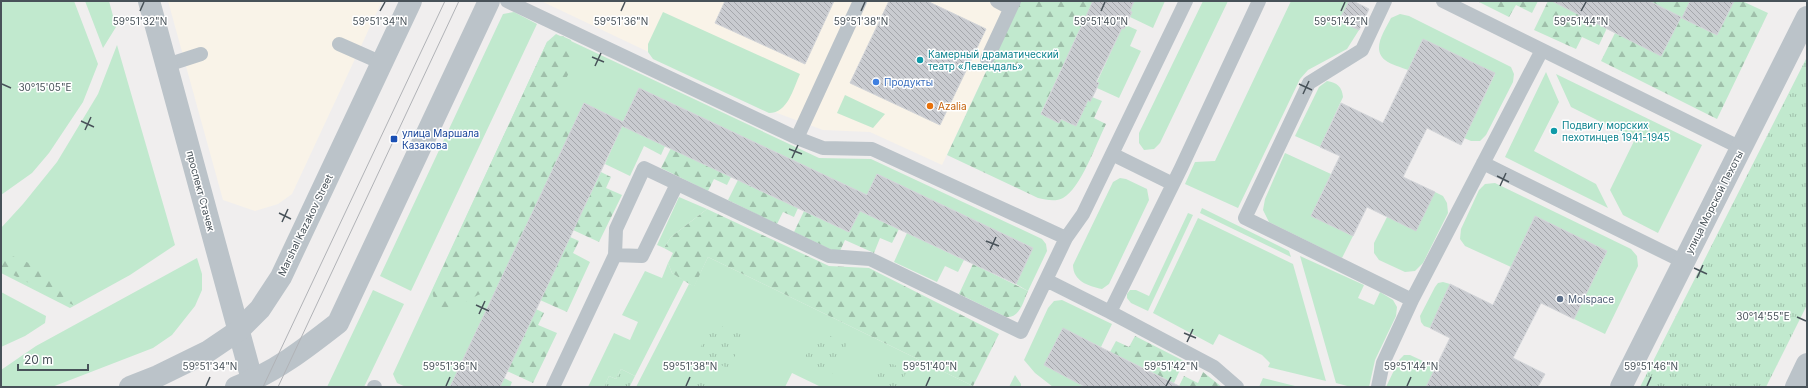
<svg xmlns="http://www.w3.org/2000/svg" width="1808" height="388" font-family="Inter,sans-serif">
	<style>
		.commercial { fill: #f9f3e8 }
		.grass { fill: #c1e9ce }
		.forest { fill: url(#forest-firs) }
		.park { fill: url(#park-tufts) }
		.building { fill: url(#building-back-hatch); stroke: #d2d4d8 }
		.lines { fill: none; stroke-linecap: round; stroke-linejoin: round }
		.service { stroke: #bbc3c9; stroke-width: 14 }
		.minor { stroke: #bbc3c9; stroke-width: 22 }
		.tertiary { stroke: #bbc3c9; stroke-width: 22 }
		.tram { stroke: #b1b3b7; stroke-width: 1 }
		.ticks { fill: none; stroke: #485259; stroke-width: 1.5 }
		.culture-dot { fill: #0f9aa8; stroke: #fff; stroke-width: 1.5 }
		.shop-dot { fill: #3f7fe0; stroke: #fff; stroke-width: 1.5 }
		.food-dot { fill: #e8710a; stroke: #fff; stroke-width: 1.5 }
		.transit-dot { fill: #1a4fb4; stroke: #fff; stroke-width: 1.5 }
		.service-dot { fill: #5c6f8a; stroke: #fff; stroke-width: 1.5 }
		.labels { text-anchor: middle; stroke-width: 3; stroke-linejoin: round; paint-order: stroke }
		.culture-label { font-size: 10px; fill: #0d838f; stroke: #fff; text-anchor: start }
		.shop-label { font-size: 10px; fill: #366cbe; stroke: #fff; text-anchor: start }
		.food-label { font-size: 10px; fill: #c56008; stroke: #fff; text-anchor: start }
		.transit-label { font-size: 10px; fill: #164399; stroke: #fff; text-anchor: start }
		.street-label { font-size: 10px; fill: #485259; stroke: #fff }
		.service-label { font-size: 10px; fill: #4e5e75; stroke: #fff; text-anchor: start }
		.ticks-label { font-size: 10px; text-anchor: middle; fill: #485259; stroke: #fff; stroke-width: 3; stroke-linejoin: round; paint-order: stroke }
	</style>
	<defs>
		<pattern id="forest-firs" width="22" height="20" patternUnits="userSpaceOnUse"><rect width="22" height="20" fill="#c1e9ce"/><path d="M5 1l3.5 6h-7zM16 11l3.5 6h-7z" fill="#9fbfaa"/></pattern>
		<pattern id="park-tufts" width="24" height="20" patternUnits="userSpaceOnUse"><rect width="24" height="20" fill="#c1e9ce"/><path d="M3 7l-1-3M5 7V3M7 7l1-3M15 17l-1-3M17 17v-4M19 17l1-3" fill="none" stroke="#9fbfaa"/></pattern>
		<pattern id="building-back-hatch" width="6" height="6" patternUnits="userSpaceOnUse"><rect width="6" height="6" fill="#c9cbd0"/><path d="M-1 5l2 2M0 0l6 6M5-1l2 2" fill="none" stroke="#a5a7ac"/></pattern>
	</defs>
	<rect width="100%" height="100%" fill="#f0eeee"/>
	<!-- commercial -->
	<path class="commercial" d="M168,1H382L292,194L278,204L255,211L223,200Z
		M541,1H1013L986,60L987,69L942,165L870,132L823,130L777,113Z"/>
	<!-- grass -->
	<path class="grass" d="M1,1H74L98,64L83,102L49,153L32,173L1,195Z
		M85,1H109L116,27L103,48Z
		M1134,1H1165L1153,28L1130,17L1132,12L1130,11Z
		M1203,1H1228L1160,143L1154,149L1144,150L1139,143V133Z
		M1291,1H1349L1340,21L1359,30L1347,49L1308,70L1300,79L1238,208L1185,184L1195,162L1215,161Z
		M514,12L537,24L411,291L380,276L503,14Z
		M663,12L800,74C793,89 788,113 769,113L653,59L648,52V44Z
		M1400,14L1409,16L1511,67L1514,74L1513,82L1486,135L1480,141H1471L1464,138L1495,74L1423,39L1408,70C1401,67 1391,65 1385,60C1371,49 1385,30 1391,18Z
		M1126,25L1137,30L1130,46L1141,51L1119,98L1097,88L1099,83L1097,82L1122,28L1124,29Z
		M556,34L819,158L871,159L1042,239L1046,244L1047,251L1028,291L1016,284L1033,248L877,174L867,195L639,88L623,122L584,103L450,387H406L397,383L393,374L547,42Z
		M117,45L175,245L130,275L70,308L1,273V228L23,204L57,162L98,94Z
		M1546,72L1559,102L1534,151L1596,184L1608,208L1505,157Z
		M1556,74L1702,145L1658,233L1623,215L1610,190L1635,139L1571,107Z
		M1327,81C1337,83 1342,86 1343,97L1320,147L1295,136L1319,87Z
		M845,95L885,114L873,128L837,113Z
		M622,126L665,146L661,155L644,146L630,176L605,164Z
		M1285,153L1331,174L1311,216L1353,236L1342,258L1269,222L1263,210L1265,199Z
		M1120,178L1126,179L1147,189L1149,200L1109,284L1102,289C1088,286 1073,281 1073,265L1113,182Z
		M1495,183L1631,249L1637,256L1638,266L1605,334L1574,319L1607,251L1535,216L1511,267L1465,246L1460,239L1461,229L1479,190L1485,184Z
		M1435,192L1443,196L1447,203L1448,213L1423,263L1415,271L1405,272L1379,260L1374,253V243L1387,217Z
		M679,197L707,209L671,237L664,248L657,245Z
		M1202,208L1289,251L1291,257L1200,213Z
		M1188,213L1193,215L1148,311L1131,303L1127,298V294L1130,290H1136L1149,296Z
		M1198,218L1293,264L1326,381L1268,367L1270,363L1262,355L1219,334L1213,345L1153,313Z
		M907,233L964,260L958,272L945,266L937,282L894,262Z
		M1300,256L1364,285L1358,298L1374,305L1380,292L1393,300L1397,307L1396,316L1375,360L1369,387H1351L1336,383Z
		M708,257L973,386V387H821L792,373L785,387H636L689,284L694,286Z
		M197,258L202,274V290L195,306L172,335L153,348L52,387H1V370L36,346Z
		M668,263L672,273L684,280L635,376L621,369L616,379L609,376L604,387H588L614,333L630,340L638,322L622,315L645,271L662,278Z
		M1443,282L1450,284L1430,328L1424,326L1421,322L1420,316L1435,287L1438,283Z
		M373,290L404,304L364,387H327Z
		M1,292L46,316L45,323L25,336L1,347Z
		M1062,300L1112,324L1101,347L1063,329L1044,365L1085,387H1053L1035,373L1024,360L1048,308L1054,301Z
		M1404,355H1410L1436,367L1426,387H1386L1399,360Z
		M1015,375L1021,384V387H1009Z
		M504,378L512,382L510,387H500Z
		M1263,378L1299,387H1259Z"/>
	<!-- forest -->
	<path class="forest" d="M1019,1H1093L1041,113L1059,122L1061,119L1076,126L1088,100L1090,101L1092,97L1102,101L1094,118L1106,124C1096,144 1081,188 1063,198C1056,202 1046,200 1038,198L947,155Z
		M1477,1H1538L1532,13L1516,5L1509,17Z
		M1548,1H1552L1607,28L1599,45L1582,37L1576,49L1534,30Z
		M1649,1H1690L1682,18L1717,35L1734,1H1742L1768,13L1717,119L1601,61L1615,33L1661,55L1681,17Z
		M562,36L571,40L575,60L566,79L560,83L553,93C556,104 560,110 572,111L577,118L497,289L478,295L445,313L437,311L432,291L547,42L552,39Z
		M671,148L731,177L727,185L714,179L708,191L661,168Z
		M601,172L611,177L606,188L622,195L599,242L573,230Z
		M738,180L798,208L794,217L783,212L777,224L728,200Z
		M707,209L829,266L869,268L999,334L973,386L708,257L694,287L672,273L668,263L673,253L664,248L671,237Z
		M804,211L849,232L860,211L899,229L892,243L880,238L874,253L845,240L840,251L832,250L794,232Z
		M570,237L579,241L573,253L590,262L567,312L540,300Z
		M1,253C28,259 58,278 78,298L73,305L1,269Z
		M973,264L1028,291C1023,302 1020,318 1006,317L959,294Z
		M536,309L544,313L538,325L557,333L533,383L507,371Z
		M1135,336L1184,361L1174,383L1110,352L1116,341L1129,347Z
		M1203,372L1222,387L1179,386L1184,376L1198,383Z"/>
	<!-- park -->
	<path class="park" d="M1807,57V305L1766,387H1640Z
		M712,322L744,336L729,369L698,353Z
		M818,330L847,344L832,374L803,361Z
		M884,360L907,371L899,387H872Z
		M621,369L635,376L630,386L632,387H604L609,376L616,379Z
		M694,378L712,387H690Z"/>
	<!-- building -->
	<path class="building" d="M725,1H834L805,64L715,23Z
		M889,1H927L986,29L940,125L850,83Z
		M1093,1H1134L1130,11L1132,12L1124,29L1122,28L1096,82L1099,83L1095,92L1090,102L1088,100L1076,126L1061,119L1059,123L1041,114Z
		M1349,1H1353L1369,9L1359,30L1339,21Z
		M1552,1H1649L1681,17L1661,56Z
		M1690,1H1734L1717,35L1682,18Z
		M1423,39L1495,73L1461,145L1427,128L1403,177L1435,192L1416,231L1367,207L1353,236L1311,216L1340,156L1320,147L1341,103L1383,123Z
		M639,88L867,195L877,174L1033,248L1016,284L860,211L849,232L622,126L500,387H450L584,103L623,122Z
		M1535,216L1607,251L1574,319L1541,303L1513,358L1545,374L1538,387H1426L1450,338L1430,328L1450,284L1493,305Z
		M1063,328L1106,350L1181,387H1085L1044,365Z"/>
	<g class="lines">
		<!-- service -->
		<path class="service" d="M507,1L797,138L823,148L872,149L1066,238L1021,332L870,259L829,256L644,168L616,229L615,255L553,387
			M997,1L1010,8
			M1385,1L1362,50L1309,83L1245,218L1412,300L1542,50
			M1443,1L1741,148
			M339,44L382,63
			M987,59L1014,1
			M167,65L201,54
			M797,138L860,1
			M1112,154L1173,184
			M1483,163L1684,262
			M1066,238L1083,214L1186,1
			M615,255L642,256L677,184
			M1046,280L1110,312
			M374,387H375
			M1237,387L1214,367L1110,312L1181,168L1259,1
			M1378,387L1383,363L1412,300"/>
		<!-- minor -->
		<path class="minor" d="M149,1L254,387
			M1621,387L1807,17"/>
		<!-- tertiary -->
		<path class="tertiary" d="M130,387L158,376L207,352L238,331L260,309L281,277L411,1
			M236,387C274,373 306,348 338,323L489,1
			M1796,387L1807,364"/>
		<!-- tram -->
		<path class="tram" d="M263,387L445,1
			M278,387L459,1"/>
	</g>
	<!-- ticks -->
	<path class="ticks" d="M140,11L144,2M380,11L385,2M621,11L625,2M861,11L865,2M1101,11L1105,2M1341,11L1345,2M1581,11L1586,2M592,57L604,62M595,66L601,53M2,84L11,88M1299,84L1312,90M1303,94L1309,81M81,121L94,127M85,130L91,117M789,149L802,154M792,158L798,145M1497,176L1509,182M1500,186L1506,173M279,213L291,219M282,222L288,209M986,241L999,246M990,250L996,237M1694,268L1707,274M1697,278L1703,265M476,305L489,311M479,314L485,301M1797,317L1806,321M1184,333L1196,338M1187,342L1193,329M206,386L210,377M446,386L450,377M686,386L690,377M926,386L930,377M1166,386L1171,377M1407,386L1411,377M1647,386L1651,377"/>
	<!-- markers -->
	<g class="culture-dot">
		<circle cx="920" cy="60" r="4"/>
		<circle cx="1554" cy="131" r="4"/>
	</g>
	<circle class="shop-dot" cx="876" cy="82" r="4"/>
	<circle class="food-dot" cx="930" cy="106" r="4"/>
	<rect class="transit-dot" x="390" y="135" width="8" height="8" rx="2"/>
	<circle class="service-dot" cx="1560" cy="299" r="4"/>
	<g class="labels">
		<!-- culture labels -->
		<g class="culture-label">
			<text x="928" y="58">Камерный драматический<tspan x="928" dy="12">театр «Левендаль»</tspan></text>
			<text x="1562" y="129">Подвигу морских<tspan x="1562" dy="12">пехотинцев 1941-1945</tspan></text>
		</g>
		<!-- shop labels -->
		<g class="shop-label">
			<text x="884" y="86">Продукты</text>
		</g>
		<!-- food labels -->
		<g class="food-label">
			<text x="938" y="110">Azalia</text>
		</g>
		<!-- transit labels -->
		<g class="transit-label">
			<text x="402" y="137">улица Маршала<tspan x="402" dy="12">Казакова</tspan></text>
		</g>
		<!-- street labels -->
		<g class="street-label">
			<text transform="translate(201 191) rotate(75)" y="4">проспект Стачек</text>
			<text transform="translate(1714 202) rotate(-63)" y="4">улица Морской Пехоты</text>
			<text transform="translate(305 225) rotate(-64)" y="4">Marshal Kazakov Street</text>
		</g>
		<!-- service labels -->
		<g class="service-label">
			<text x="1568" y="303">Molspace</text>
		</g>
	</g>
	<g class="ticks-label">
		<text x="140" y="25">59°51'32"N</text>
		<text x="380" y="25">59°51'34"N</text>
		<text x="621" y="25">59°51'36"N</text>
		<text x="861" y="25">59°51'38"N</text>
		<text x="1101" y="25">59°51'40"N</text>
		<text x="1341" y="25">59°51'42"N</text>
		<text x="1581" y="25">59°51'44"N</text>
		<text x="45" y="91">30°15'05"E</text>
		<text x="1763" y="320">30°14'55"E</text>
		<text x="210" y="370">59°51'34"N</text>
		<text x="450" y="370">59°51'36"N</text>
		<text x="690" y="370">59°51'38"N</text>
		<text x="930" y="370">59°51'40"N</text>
		<text x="1171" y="370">59°51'42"N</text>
		<text x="1411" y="370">59°51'44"N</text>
		<text x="1651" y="370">59°51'46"N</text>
	</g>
	<!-- border -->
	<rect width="1808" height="388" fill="none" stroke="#485259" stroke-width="4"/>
	<!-- scale -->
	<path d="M18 364v6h70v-6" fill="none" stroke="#485259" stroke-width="2"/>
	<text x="24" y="364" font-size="12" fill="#485259" stroke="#ffffff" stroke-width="3" paint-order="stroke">20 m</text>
</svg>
